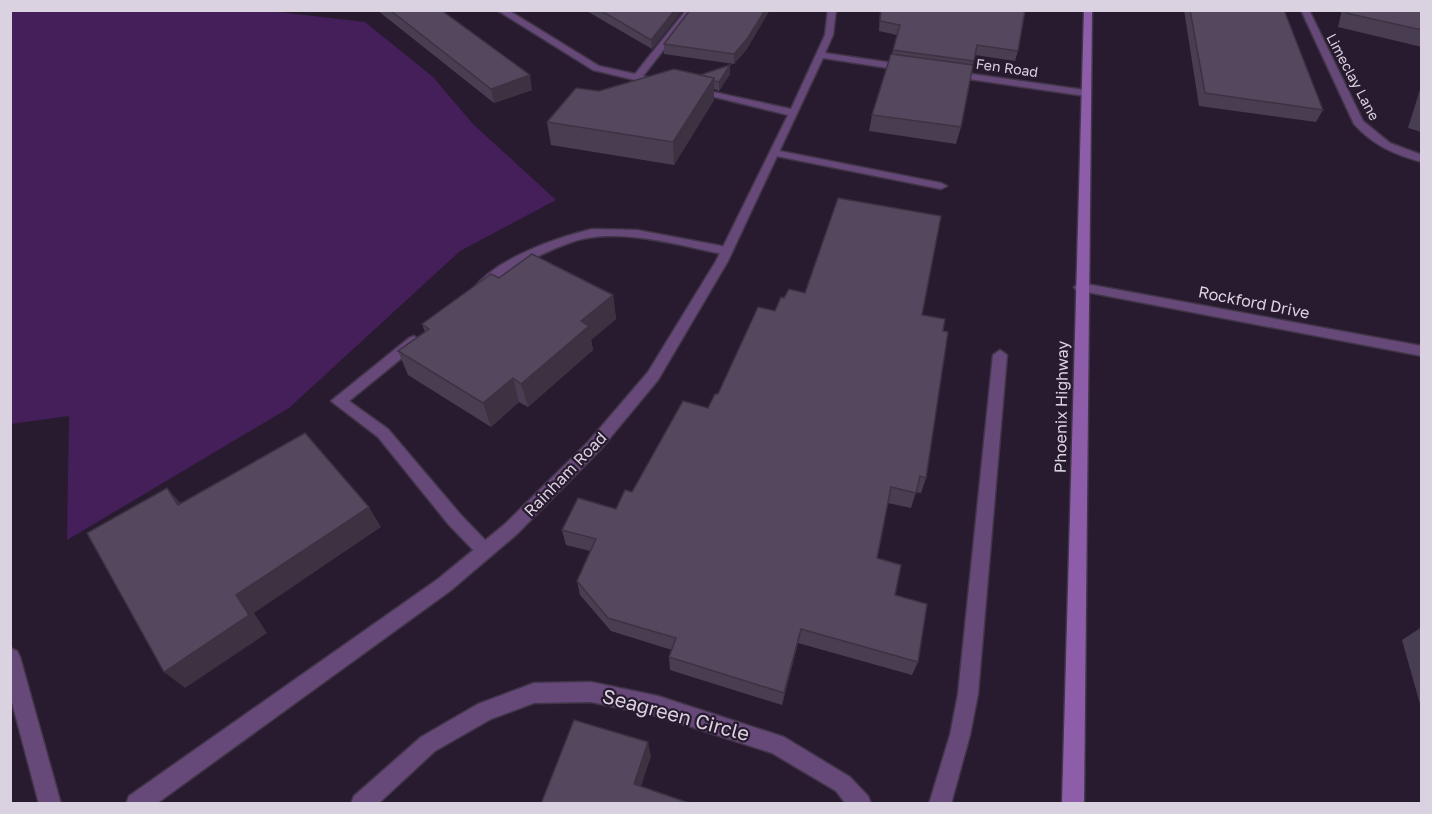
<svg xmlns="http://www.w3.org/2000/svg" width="1432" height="814" font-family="'Golos Text',sans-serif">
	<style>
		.green { fill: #441f59 }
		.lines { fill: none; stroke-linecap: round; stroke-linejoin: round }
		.service-casing { stroke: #413548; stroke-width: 3 }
		.minor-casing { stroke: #413548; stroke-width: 3 }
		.secondary-casing { stroke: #413548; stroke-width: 3 }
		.service { fill: #664879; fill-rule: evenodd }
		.minor { fill: #664879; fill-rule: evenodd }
		.secondary { fill: #8d5daa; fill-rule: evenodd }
		.wall { fill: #493e51 }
		.shaded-wall { fill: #3c3242 }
		.building { fill: #55485e; stroke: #3c3242; stroke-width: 1.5 }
		.labels { text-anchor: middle; stroke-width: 4.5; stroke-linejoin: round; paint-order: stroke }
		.far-street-label { font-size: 14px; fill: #dad2e0; stroke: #281b2f }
		.street-label { font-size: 16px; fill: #dad2e0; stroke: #281b2f }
		.near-street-label { font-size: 20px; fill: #dad2e0; stroke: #281b2f }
	</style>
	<rect width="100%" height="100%" fill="#281b2f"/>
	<!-- green -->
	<path class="green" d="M261,10L365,22L433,77L473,124L556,200L460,251L289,408L67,540L69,416L11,424V11Z"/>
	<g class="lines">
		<!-- service casing -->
		<g class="service-casing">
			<path id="service" d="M775,150L941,183L947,186L941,189L771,155L770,153Z
				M592,229L637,230L727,247L733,251L727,255C681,246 618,226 572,242C543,252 519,265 495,284C489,289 484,294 475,292L473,289C497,258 555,238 592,229Z
				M414,336L421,341L419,344L349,401L388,429L461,515L491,546L494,551L491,556L485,559L479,556L449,525L378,437L331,401L409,338Z
				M1000,350L1007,355L978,694L970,735L951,804H929L950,735L958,694L993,355Z"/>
		</g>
		<!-- minor casing -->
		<g class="minor-casing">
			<path id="minor" d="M497,10H508L599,66L635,74L686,10H695L643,76L663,81L665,83L660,86L593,70Z
				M828,10H836L833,35L825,53L907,65L912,68L907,71L823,58L728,261L658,380L600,450L517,534L450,591L156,804H126L129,796L438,579L505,524L588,442L648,372L716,261L788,115L690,91L695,88L791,109L825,35Z
				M1301,10H1309L1363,121L1390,143L1422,155V162C1395,155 1373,145 1354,124Z
				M951,71L1085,90L1090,93L1085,96L948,76L946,74Z
				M1081,283L1422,346V356L1076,290L1074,287Z
				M10,648L17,651L20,657L61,804H39L10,695Z
				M591,682L658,696L784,737L850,777L868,796L871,804H846L836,791L772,753L658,716L591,702L534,703L491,719L435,751L378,804H351L354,796L421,737L478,704L534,683Z"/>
		</g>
		<!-- secondary casing -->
		<g class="secondary-casing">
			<path id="secondary" d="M1084,10H1092L1084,804H1062Z"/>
		</g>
		<!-- service -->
		<use href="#service" class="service"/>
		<!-- minor -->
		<use href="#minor" class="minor"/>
		<!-- secondary -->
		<use href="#secondary" class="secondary"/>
	</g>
	<!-- wall -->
	<path class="wall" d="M377,10H441L532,90L494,103Z
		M585,10H683L652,49Z
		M880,10H1025L1018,51L1015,61L975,55L961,127L956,144L869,131L872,115L892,54L897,35L879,31Z
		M1184,10H1284L1323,110L1316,122L1199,106Z
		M1342,10H1422V47L1338,27Z
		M664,44L747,49L734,64L664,54Z
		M730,65V74L719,91L714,89V100L674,165L551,145L547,122L599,91L700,75Z
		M1422,83V132L1408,128Z
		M499,278L613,295L616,319L591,340L593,350L528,407L519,402L491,427L408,375L398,351L425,332L422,324Z
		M805,293L922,315L943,331L926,478L921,493L916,492L911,508L888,503L877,558L895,595L918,662L912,675L798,643L782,705L670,670L669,657L672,650L611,631L580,595L577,581L590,551L566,545L562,530L616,509L708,408L784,298Z
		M1422,627V711L1402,640Z"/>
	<!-- shaded-wall -->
	<path class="shaded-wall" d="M675,10H683L652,49L651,40Z
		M765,10H770L747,49L734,64V54Z
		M730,65V74L719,91V82Z
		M530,75L532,90L494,103L491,89Z
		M714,78V100L674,165L673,142Z
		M613,295L616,319L591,340L593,350L528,407L521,384L581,321Z
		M513,378L519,402L491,427L483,403Z
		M167,488L185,508L178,505Z
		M369,507L381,527L254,613L267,633L185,688L164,672L236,595Z
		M801,629L798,643L782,705L784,693Z
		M648,742L651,756L638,796L634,784Z"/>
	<!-- building -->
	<path class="building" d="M390,10H441L530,75L491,89Z
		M600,10H675L651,40Z
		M690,10H765L747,39L734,54L664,44Z
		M881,10H1025L1018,51L977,45L974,61L893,50L900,25L880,21Z
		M1190,10H1284L1323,110L1205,93Z
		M1347,10H1422V30L1346,13Z
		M891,54L973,65L961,127L872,115Z
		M730,65L719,82L714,81V78L700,75Z
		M674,69L714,78L673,142L547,122L576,88L599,91Z
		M838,198L941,216L922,315L945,319L943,331L948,332L926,478L920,476L916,493L891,487L877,558L901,565L895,595L927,604L918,662L801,629L784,693L669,657L676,638L608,618L577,581L596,539L562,530L578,498L616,509L625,490L632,492L683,401L708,408L715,394H718L758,307L775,311L781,297L784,298L789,289L805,293Z
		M532,254L613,295L581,321L589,326L521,384L513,378L483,403L398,351L429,329L422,324L491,274L499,278Z
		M305,433L369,507L236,595L249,615L164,672L87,533L167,488L178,505Z
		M574,720L648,742L634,784L692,804H541Z"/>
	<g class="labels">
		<!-- far-street labels -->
		<g class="far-street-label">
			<text transform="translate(1007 68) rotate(8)" y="5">Fen Road</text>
			<text transform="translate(1353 77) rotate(62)" y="5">Limeclay Lane</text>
		</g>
		<!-- street labels -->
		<g class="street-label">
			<text transform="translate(1254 302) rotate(11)" y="6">Rockford Drive</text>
			<text transform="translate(1061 407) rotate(-89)" y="6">Phoenix Highway</text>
			<text transform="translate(565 474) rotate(-46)" y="6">Rainham Road</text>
		</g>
		<!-- near-street labels -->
		<g class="near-street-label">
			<text transform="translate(676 715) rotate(15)" y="7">Seagreen Circle</text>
		</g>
	</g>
	<!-- border -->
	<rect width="1432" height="814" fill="none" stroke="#dad2e0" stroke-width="24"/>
</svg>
